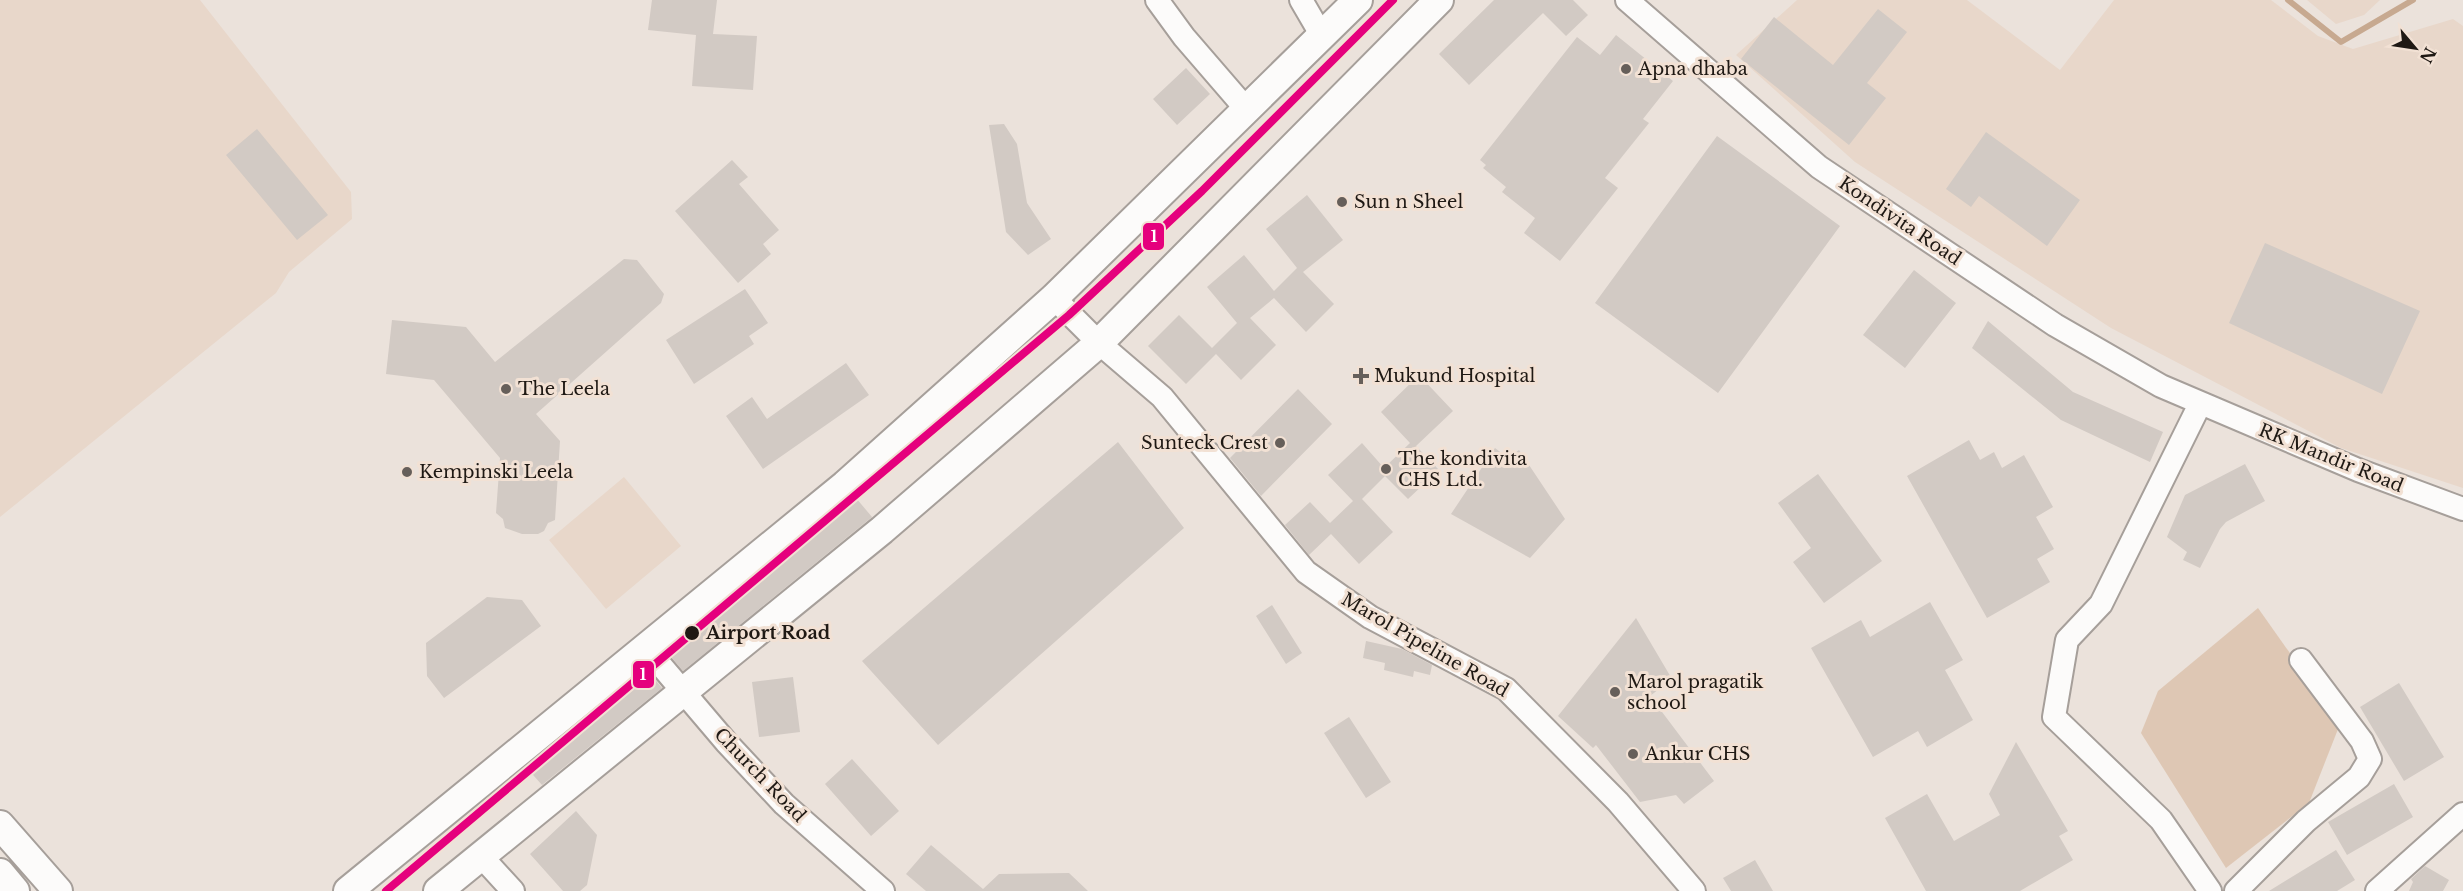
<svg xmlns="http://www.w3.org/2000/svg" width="2463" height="891" font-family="'Libre Baskerville',serif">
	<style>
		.built { fill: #e8d7ca }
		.green { fill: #dec7b4 }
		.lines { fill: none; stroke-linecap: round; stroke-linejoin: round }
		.stream { stroke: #c7a990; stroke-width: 6 }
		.building { fill: #d2cac4 }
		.minor-casing { stroke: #a69f9a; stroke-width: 26 }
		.major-casing { stroke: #a69f9a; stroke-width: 32 }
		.minor { stroke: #fcfbfa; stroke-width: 22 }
		.major { stroke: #fcfbfa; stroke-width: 28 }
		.metro-1-casing { stroke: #f2e1d4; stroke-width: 12 }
		.metro-1 { stroke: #e5007d; stroke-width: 8 }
		.poi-dot { fill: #665f5a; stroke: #f2e1d4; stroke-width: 2 }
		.stop-dot { fill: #1f1914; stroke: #f2e1d4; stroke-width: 2 }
		.labels { text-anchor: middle; stroke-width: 6; stroke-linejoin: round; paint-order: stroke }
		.poi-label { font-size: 18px; fill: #1f1914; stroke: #f2e1d4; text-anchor: start }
		.street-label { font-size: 18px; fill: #1f1914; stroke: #f2e1d4 }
		.stop-label { font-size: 18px; font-weight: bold; fill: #1f1914; stroke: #f2e1d4; text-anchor: start }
		.line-badge { stroke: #f2e1d4; stroke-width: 2 }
		.badge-label { font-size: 16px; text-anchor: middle; font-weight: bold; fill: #fff }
	</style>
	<rect width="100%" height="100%" fill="#ebe2db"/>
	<!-- built -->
	<path class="built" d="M0,0H200L351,192L352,219L289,272L276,293L0,517Z
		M1797,0H1967L2060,70L2114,0H2271L2318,36L2353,49L2453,19L2463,26V488L2341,448L2111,328L1855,162L1736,55Z
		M2307,0H2380L2364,15L2336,24Z
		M624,477L681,546L606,609L549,540Z"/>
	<!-- green -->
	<path class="green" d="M2258,608L2340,724L2309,803L2226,868L2141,733L2158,691Z"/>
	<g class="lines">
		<!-- stream -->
		<path class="stream" d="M2288,0L2341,42L2413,0"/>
	</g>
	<!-- building -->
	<path class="building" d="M652,0H717L713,34L757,36L753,90L692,86L696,35L648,30Z
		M1494,0H1573L1588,15L1566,36L1543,13L1469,85L1439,54Z
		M1878,9L1907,32L1867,83L1886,98L1849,145L1741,59L1774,17L1833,65Z
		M1616,35L1673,81L1643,119L1649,123L1605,178L1618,188L1560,261L1524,233L1535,218L1502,192L1506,187L1483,168L1486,165L1480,160L1577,37L1600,55Z
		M1186,68L1210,94L1177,125L1153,99Z
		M1004,124L1017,144L1027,203L1051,239L1028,255L1006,232L989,125Z
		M257,129L328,215L297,240L226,155Z
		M1986,132L2080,200L2047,246L1979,196L1971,207L1946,189Z
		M1717,136L1840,226L1718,393L1595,303Z
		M732,160L748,177L739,184L779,230L763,244L771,254L738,283L675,211Z
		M1307,195L1343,240L1303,272L1334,304L1306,332L1274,298L1250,318L1276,345L1241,380L1216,354L1186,384L1148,346L1179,315L1212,348L1237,323L1207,287L1244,255L1274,291L1297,268L1266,229Z
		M2265,243L2420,311L2382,394L2229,323Z
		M624,259L637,260L664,294L661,303L536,414L560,441L555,520L548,523L544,531L538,534H522L505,528L503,519L496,513L500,458L434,380L386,374L392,320L466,327L495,362Z
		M1914,270L1956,303L1905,368L1863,335Z
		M745,289L768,323L749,336L754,344L694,384L666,340Z
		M1988,321L2073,392L2163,432L2150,462L2061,420L1972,348Z
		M846,363L869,395L763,469L726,416L752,397L767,419Z
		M1419,375L1453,411L1416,446L1439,470L1408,499L1385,476L1362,499L1393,532L1359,564L1331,534L1309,555L1285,525L1310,502L1330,523L1353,501L1328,475L1362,443L1384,468L1410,443L1381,412Z
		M1298,389L1332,424L1261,496L1230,458Z
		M1969,440L1980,460L1994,452L2002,468L2024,455L2053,507L2036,517L2054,549L2037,559L2050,582L1987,618L1907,476Z
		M1118,442L1184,528L938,745L862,661Z
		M1495,448L1508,458L1519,450L1565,519L1530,558L1451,514Z
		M2245,464L2265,501L2226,522L2220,529L2200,568L2183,560L2187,552L2167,537L2185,495Z
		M1818,474L1882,561L1824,603L1793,562L1811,548L1778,503Z
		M856,498L872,517L683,671L667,652Z
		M487,597L522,600L541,626L444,698L427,676L426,643Z
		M1930,602L1963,660L1945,670L1973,720L1927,747L1918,731L1873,757L1811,648L1861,620L1870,637Z
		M1272,605L1302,653L1286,664L1256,616Z
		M1636,618L1672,679L1650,696L1714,781L1684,804L1676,795L1640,802L1596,745L1593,748L1558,716Z
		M1366,641L1402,649L1432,665L1430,675L1414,671L1413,677L1384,670L1385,663L1363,658Z
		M646,669L662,688L542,785L526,767Z
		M793,677L800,732L759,737L752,682Z
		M2399,683L2444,757L2404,781L2360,707Z
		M1349,717L1391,782L1366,798L1324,733Z
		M2016,742L2068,831L2059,836L2073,860L2020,891H1926L1885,818L1927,794L1954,841L2000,815L1989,794Z
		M852,759L899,811L871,836L825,784Z
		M2394,784L2413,817L2347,855L2328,822Z
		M576,811L597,835L587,885L580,891H563L530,854Z
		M931,845L983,889L999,874L1069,873L1088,891H926L906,874Z
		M2336,850L2355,880L2337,891H2269Z
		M1755,860L1773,891H1731L1723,878Z
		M2425,866L2449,880L2443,891H2409L2413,882L2411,879Z"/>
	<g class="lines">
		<!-- minor casing -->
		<g class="minor-casing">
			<path id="minor" d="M1157,0L1184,37L1247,110
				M1301,0L1322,36
				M1627,0L1819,167L2055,325L2161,386L2358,470L2463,509
				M1054,298L1099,343L1162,397L1306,572L1370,617L1506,689L1618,802L1694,891
				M2200,404L2101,604L2067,640L2054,717L2161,820L2210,891
				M647,649L726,742L784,804L883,891
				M481,856L513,891
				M2236,891L2306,821L2359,777L2370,759L2362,741L2301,660
				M2377,891L2463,814"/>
		</g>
		<!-- major casing -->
		<g class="major-casing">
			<path id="major" d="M0,825L58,891
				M0,873L15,891
				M348,891L845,485L1054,298L1358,0
				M438,891L882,530L1099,343L1439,0"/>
		</g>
		<!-- minor -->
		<use href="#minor" class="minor"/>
		<!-- major -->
		<use href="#major" class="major"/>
		<!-- metro-1 casing -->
		<g class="metro-1-casing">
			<path id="metro-1" d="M386,891L1069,315L1202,191L1393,0"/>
		</g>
		<!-- metro-1 -->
		<use href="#metro-1" class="metro-1"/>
	</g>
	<!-- markers -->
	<g class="poi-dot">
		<circle cx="1626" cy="69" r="6"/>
		<circle cx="1342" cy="202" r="6"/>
		<path d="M1358 367h6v6h6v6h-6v6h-6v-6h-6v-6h6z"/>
		<circle cx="506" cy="389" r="6"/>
		<circle cx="1280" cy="443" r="6"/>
		<circle cx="1386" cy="469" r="6"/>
		<circle cx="407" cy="472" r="6"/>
		<circle cx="1615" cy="692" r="6"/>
		<circle cx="1633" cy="754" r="6"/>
	</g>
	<circle class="stop-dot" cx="692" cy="633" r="8"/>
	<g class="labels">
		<!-- poi labels -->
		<g class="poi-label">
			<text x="1638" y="75">Apna dhaba</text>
			<text x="1354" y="208">Sun n Sheel</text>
			<text x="1374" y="382">Mukund Hospital</text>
			<text x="518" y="395">The Leela</text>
			<text x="1268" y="449" text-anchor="end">Sunteck Crest</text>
			<text x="1398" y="465">The kondivita<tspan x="1398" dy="21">CHS Ltd.</tspan></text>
			<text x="419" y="478">Kempinski Leela</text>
			<text x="1627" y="688">Marol pragatik<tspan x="1627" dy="21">school</tspan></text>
			<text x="1645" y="760">Ankur CHS</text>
		</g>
		<!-- street labels -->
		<g class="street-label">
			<text transform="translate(1900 221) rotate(34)" y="6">Kondivita Road</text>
			<text transform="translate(2331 458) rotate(22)" y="6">RK Mandir Road</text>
			<text transform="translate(1425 645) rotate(30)" y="6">Marol Pipeline Road</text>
			<text transform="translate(760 775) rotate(46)" y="6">Church Road</text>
		</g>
		<!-- stop labels -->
		<g class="stop-label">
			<text x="706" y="639">Airport Road</text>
		</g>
	</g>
	<g class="line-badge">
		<rect x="1142" y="222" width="23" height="29" rx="6" fill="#e5007d"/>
		<rect x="632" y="660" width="23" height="29" rx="6" fill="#e5007d"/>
	</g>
	<g class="badge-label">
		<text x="1154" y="242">1</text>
		<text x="643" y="680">1</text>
	</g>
	<!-- north arrow -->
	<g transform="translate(2415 48) rotate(119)" stroke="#f2e1d4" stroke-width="4.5" paint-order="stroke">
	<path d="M0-4.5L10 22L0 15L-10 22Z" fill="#1f1914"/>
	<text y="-9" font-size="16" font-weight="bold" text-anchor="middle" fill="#1f1914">N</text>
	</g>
</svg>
